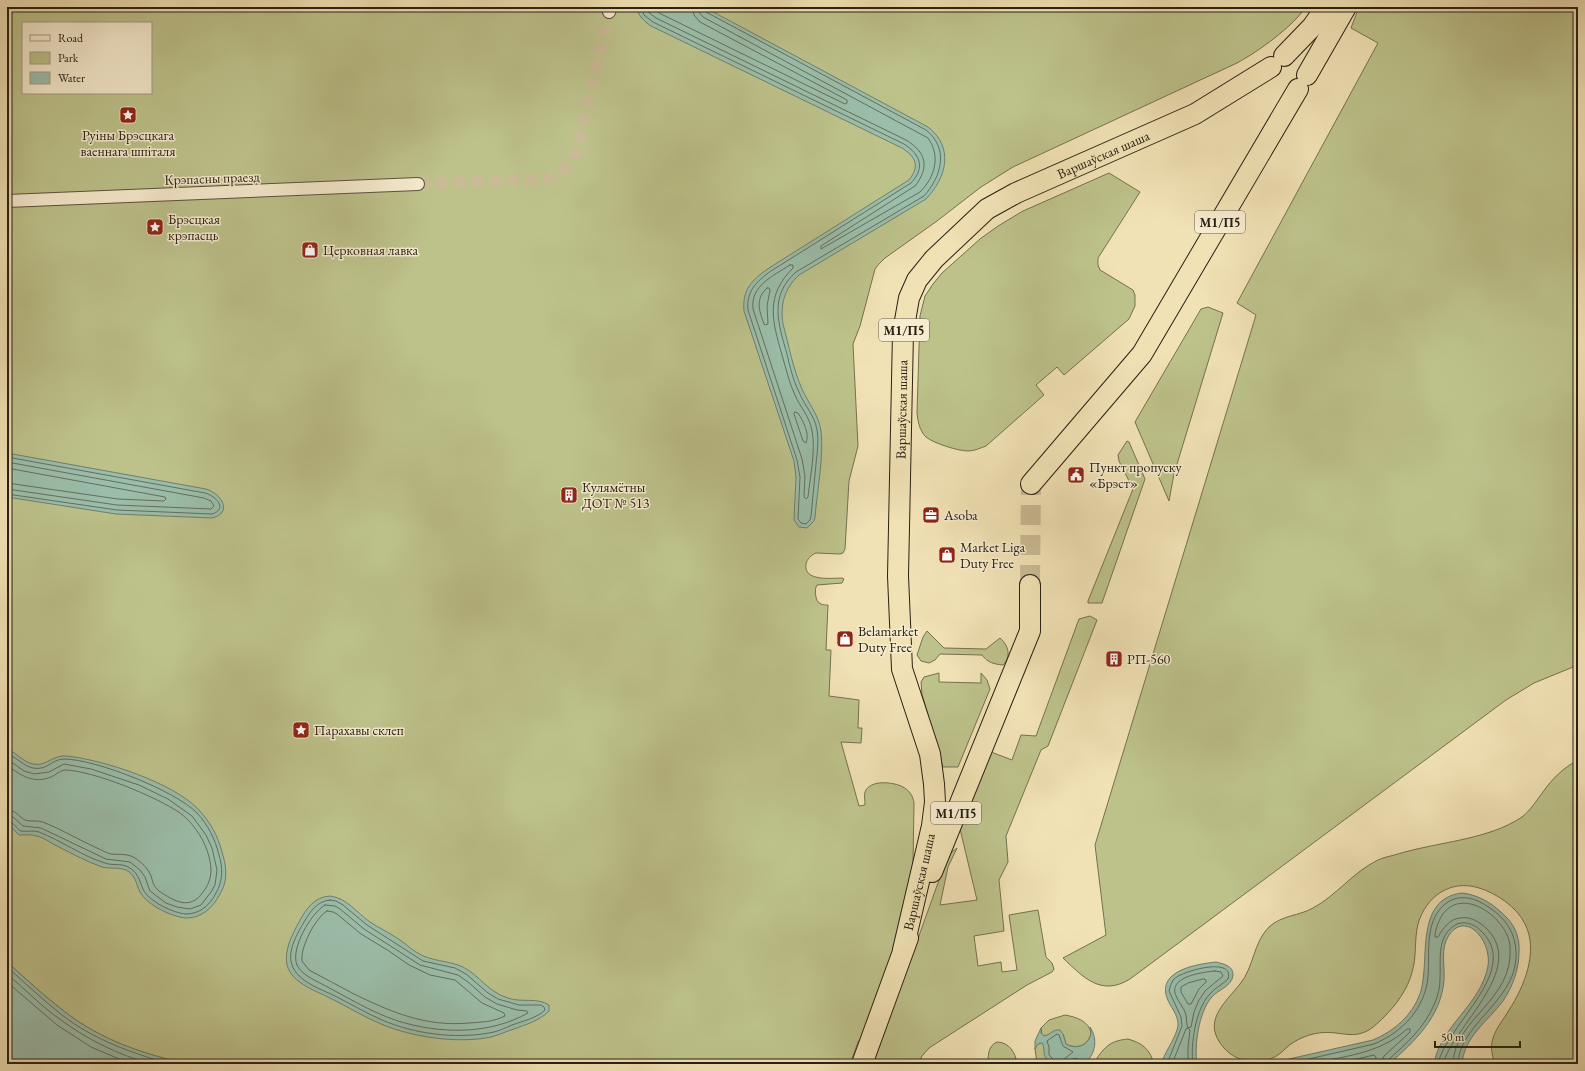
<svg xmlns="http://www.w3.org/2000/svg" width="1585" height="1071" font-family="'EB Garamond',serif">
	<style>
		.green { fill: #bdc28b; stroke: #747150; fill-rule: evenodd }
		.water { fill: #9bbeaa; stroke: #6e7f6e }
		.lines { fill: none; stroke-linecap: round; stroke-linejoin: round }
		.shore { stroke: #626f60; stroke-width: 1 }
		.minor-tunnel { stroke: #c9bb95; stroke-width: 12; stroke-dasharray: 12 6; stroke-linecap: butt }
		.trunk-tunnel { stroke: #c9bb95; stroke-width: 20; stroke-dasharray: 20 10; stroke-linecap: butt }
		.minor-casing { stroke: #5c503d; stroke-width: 14 }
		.trunk-casing { stroke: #2a2015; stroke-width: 22 }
		.minor { stroke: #f6eccf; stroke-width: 12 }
		.trunk { stroke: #f1e2b5; stroke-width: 20 }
		.labels { text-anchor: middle; stroke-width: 3; stroke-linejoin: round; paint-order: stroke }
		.shield { fill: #f6eccf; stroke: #675d4d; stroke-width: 1 }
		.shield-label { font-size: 13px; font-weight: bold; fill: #2a2015 }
		.poi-label { font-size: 14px; fill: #2a2015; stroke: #f6eccf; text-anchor: start }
		.street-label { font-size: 14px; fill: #2a2015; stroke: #f6eccf }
	</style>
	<rect width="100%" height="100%" fill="#f1e2b5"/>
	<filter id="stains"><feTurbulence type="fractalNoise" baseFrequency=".005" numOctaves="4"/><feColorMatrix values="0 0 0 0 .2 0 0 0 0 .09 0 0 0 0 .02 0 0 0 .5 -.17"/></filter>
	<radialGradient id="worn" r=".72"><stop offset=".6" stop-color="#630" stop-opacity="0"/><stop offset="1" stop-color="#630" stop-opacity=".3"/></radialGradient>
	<!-- green -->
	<path class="green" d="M7,7H1306C1291,28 1259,51 1237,63L1013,167L981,187L937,221L885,258L878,265L875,269L860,326L853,344L858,446L849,481L845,549L843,553L840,554L816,553C811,555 807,559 806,564C803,582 832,578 842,578L844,579L842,583L817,585C814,589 815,602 821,604C822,605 827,605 828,605L826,650H831L829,696L859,700L858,728H862L861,743L841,742L859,806L865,805C865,800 864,796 865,792C870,779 894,782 903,787C910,791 913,796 914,803L913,863L906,914L868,1029L858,1042L850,1064H189C145,1055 101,1040 65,1012C45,997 26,979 7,962ZM23,23H151V93H23Z
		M1359,7H1578V665L1534,683L1506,700L1130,979C1101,997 1083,977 1063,958L1106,935L1095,845L1256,315L1237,303L1378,43L1351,28Z
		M1109,173L1140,192L1098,258V265L1100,270L1133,290L1135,295V306L1129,319L1064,375L1057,367L1036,385L1044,395L986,446C980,448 975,451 968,451C958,451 933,443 926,437C919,430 918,421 917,413L920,316L925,296L933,284L942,273L980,239L998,226L1023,211Z
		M1208,307L1223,313L1174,474L1169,501L1135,422L1201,309Z
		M1127,441L1129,442L1145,479L1102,603H1088V601L1133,489L1119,461L1118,455Z
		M1090,616L1097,620L1048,746L1041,750L1006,836L1008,862L999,880L1004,931L974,936L978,966L1001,962L1002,972L1017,970L1009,915L1038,910L1046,957L1052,963L1054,969L1052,972L1027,985L929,1048L922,1056L918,1064H873L948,855L957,848L948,867L940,905L977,900L960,829L991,752L1012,760L1021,735L1036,736L1079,619Z
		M927,631L944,648L986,649L1000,638C1008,645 1012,656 1003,665C994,664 988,663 982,655L940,654L935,660L929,663L921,661L917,655L923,637Z
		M939,673V682L981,683V673L987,680L990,689L958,767H943L922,694L921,682L924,677Z
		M1578,760V1064H1495C1492,1055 1490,1048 1493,1038C1496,1028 1504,1019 1509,1010C1524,987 1539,951 1525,924C1517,907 1496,893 1479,888C1451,879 1426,896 1418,924C1414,940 1417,957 1412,972C1408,989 1396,1005 1384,1017C1378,1023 1370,1031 1362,1033C1354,1036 1344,1034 1336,1033C1321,1031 1307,1034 1294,1042C1288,1045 1284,1051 1278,1055C1261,1066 1237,1063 1224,1048C1201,1022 1224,1004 1240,984C1254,967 1253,943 1269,927C1282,915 1299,916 1313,908C1337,895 1353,872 1378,860C1384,857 1392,856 1398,854C1437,842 1488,840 1522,817C1530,811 1536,801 1543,792C1552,779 1563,768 1578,760Z
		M1065,1015C1076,1017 1089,1021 1091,1033C1089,1045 1077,1050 1066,1044L1063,1034L1044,1036L1042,1035L1041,1028L1049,1020Z
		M1128,1039C1142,1043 1150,1049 1154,1064H1093C1104,1048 1108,1041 1128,1039Z
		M997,1042C1009,1042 1016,1053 1017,1064H988C988,1055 988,1046 997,1042Z
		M1041,1042L1044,1045L1046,1058L1054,1064L1037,1063L1035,1049L1036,1045Z"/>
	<!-- water -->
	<path class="water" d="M637,7H704L928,127C954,147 947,177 926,199L799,275C784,289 780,305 783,324C789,346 793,369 802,389C808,403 819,415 821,431C824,455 817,492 815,517L814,521L807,528L799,527L794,520L796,477L794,461L744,311C742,289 752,280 769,268L909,180C920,166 916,157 902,148L651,26C644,21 638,16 637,7Z
		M7,453L206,489C222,494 233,513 212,518L116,514L7,497Z
		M7,749C17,753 23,762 33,764C46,767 54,754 67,756C104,760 174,783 199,810C210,822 218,836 222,852C226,865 228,878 222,890C215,905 204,918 186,918C172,917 147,905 140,892C136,884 136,875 126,870C119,867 110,869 102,867C85,861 69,852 53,844C48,841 42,837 37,836C31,834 24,835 19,835L7,823Z
		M1462,893C1480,895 1495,905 1507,918C1516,927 1520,940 1519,952C1519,969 1513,986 1503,1001C1488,1021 1464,1037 1462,1064H1434C1440,1026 1481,1005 1488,966C1492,942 1467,910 1449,935C1440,949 1445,965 1444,980C1441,1017 1415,1041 1389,1064H1277L1289,1059L1373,1040C1394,1031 1412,1016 1420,994C1431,962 1413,899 1462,893Z
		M330,896C347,898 357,913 370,922C379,928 388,932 397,938C404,942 409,948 416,952C431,962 448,960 463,967C480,976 488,992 508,998C522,1003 537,997 549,1005V1011C539,1021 527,1024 514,1029C507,1031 499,1035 491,1037C457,1044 412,1037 381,1024C364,1017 348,1007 332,999C317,991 292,984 287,965C284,950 292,935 299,922C306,909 314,897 330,896Z
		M7,962C26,979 45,997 65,1012C101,1040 145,1055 189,1064H7Z
		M1216,962C1224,964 1234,966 1233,976C1231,987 1217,990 1211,998C1199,1012 1194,1046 1197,1064H1163V1059C1167,1049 1176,1037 1178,1026C1179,1015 1170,1007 1167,998C1157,970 1198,964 1216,962Z
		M1090,1027C1098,1039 1096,1054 1084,1064H1081L1080,1060L1075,1058C1071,1059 1068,1062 1064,1064C1057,1066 1047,1063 1045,1056C1043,1051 1045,1048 1042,1043L1038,1044L1035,1049V1041L1041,1028V1033L1044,1036C1050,1035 1053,1029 1060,1030L1063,1034L1066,1044C1079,1052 1095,1041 1090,1027Z"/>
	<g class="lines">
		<!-- shore -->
		<path class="shore" d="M641,7L644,15L653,22L904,144C921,155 925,168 911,183L771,271C757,281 746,291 748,310L797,460L800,477L798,519L801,523L806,524L810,520L811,516C813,499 814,481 816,464C817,453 819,441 817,430C815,416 804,405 799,392C793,380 790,367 787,354C778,323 769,296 796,272L924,196C942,176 949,148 926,130L706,12L703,7
			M646,7L648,12L656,18L906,140C926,152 930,167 915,186L821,246V249L920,192C935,177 941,156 928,138L703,17L699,12L698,7
			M652,7L659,13L845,104L847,103V100L700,22L694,15L692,7
			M790,265H793V268C765,296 772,320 782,355C786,368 789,383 795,395C800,407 810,417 812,431C816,450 810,477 808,497L806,499L804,497L805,476L802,459L753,309C750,286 773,276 790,265Z
			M767,288H769L770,290L767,306L768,324L765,325L764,324C759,310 755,299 767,288Z
			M795,412L798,413C803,421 810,433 806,443L803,441L794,414Z
			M7,457L205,493C216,496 228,509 212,514L117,510L7,494
			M7,462L204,498L211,501L214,506L211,509L117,505L7,489
			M7,468L165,497L166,499L164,501L118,499L7,483
			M7,754C17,757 23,766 33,768C47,771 52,759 64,759C95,759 176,791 197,813C208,825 215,839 219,855C223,868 223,881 216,893C210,905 200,914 186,914C173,913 148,901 143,889C139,880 138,872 128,867C121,863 113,866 105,863C82,856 62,841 39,832C34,830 27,832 21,831C16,829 14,821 7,821
			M7,759L24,771L34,774L49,772L64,764L91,769L139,785L168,799L192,816L206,835L212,848L217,870L215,885L211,892L201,905L190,909L177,907L166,903L150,891L145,877L140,870L130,862L106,859L41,828L23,826L13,817L7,816
			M7,765C21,776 34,784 51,777C56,775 59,771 64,770C92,770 157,797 180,813C197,826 210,848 211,870C211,878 208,886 203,892C190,911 174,901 159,891C153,886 153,882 151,876C148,868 141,862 135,858C127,853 119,855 111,854C106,853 102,850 97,848C79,840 61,829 43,822C37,820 30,822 25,820C18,816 16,810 7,810
			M330,900L336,901L343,905L367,925L423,961L455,968L466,974L488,993L498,999L519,1005H541L544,1007L545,1010C537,1018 523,1021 512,1025C505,1028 497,1032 489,1033C454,1039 415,1034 382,1020C366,1013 351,1004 335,996C321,989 298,982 292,965C287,951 297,934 304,922C310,912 317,901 330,900Z
			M325,905L335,906L340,909L364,929L420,965L458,975L468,982L485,997L497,1004L517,1010L527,1011L528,1013C489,1035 440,1034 398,1021C370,1012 342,994 316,981C309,977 301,973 297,965C290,949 311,913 325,905Z
			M327,911L333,912L337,914L361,934L389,951L409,965L430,975L455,980L482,1003L504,1013L505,1016C493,1022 482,1022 469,1023C425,1027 391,1012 352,993C338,985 323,978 309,970L302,961C300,948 315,918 327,911Z
			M7,967C25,983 43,1000 62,1015C94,1040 132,1053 170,1064
			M1215,971L1221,972L1223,976L1205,991L1199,1000L1194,1012L1191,1027L1188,1028C1186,1024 1187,1020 1186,1015C1184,1007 1177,1001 1175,993C1171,976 1204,972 1215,971Z
			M7,974C25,989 42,1007 61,1020C88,1040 119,1055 151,1064
			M1204,979L1206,980V982L1199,989L1191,1004H1188L1181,992V987L1188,983Z
			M7,982L57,1025L91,1047L131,1064
			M1055,1064L1054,1060L1049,1055V1047L1047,1041L1057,1034L1059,1035L1063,1046L1073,1052L1063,1060L1062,1064
			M1167,1064L1182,1026L1181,1017L1169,991C1170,987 1171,983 1174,979C1182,971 1235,956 1228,979C1222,985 1214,988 1209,995C1196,1009 1190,1045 1193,1064
			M1172,1064L1186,1029L1188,1028L1190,1030L1188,1047V1064
			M1287,1064L1374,1044C1403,1032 1425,1008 1428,977C1430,953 1424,923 1444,905C1454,896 1466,896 1478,901C1494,909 1509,921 1514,939C1529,997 1459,1019 1458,1064
			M1307,1064C1341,1057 1380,1054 1407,1029H1410V1032L1407,1035L1384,1056L1381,1064
			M1335,1064L1374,1055L1376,1057L1375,1064
			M1386,1064L1388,1060C1406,1044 1424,1028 1434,1005C1438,996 1440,987 1440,978C1441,959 1436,935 1457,924C1464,921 1474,924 1479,929C1525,969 1446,1024 1438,1064
			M1443,1064C1453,1026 1527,970 1487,929C1480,922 1470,916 1460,918C1449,919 1443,929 1438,937H1435C1435,930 1438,923 1441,917C1461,883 1509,919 1510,947C1514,1001 1454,1018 1453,1064"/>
		<!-- minor-tunnel -->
		<path class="minor-tunnel" d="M418,184L547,179C560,175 569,166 576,154L609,12"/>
		<!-- trunk-tunnel -->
		<path class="trunk-tunnel" d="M1030,585L1031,484"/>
		<!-- minor casing -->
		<g class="minor-casing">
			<path id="minor" d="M609,12L611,7
				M7,201L418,184"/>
		</g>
		<!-- trunk casing -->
		<g class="trunk-casing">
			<g id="trunk">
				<path d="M1284,56L1312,27L1326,7"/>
				<path d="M1307,75L1346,7"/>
				<path d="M1031,484L1142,354L1298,89"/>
				<path d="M932,872L1030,631V585"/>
				<path id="s1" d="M903,950L932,826L935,802L934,784L930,754L902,669L898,576L903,332L909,298L917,280L934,259L987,209L1016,193L1195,114L1271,67"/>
				<path d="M862,1064L908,938"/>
			</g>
		</g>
		<!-- minor -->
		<use href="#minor" class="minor"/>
		<!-- trunk -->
		<use href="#trunk" class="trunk"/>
	</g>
	<!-- icons -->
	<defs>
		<g id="sight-square" transform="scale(0.9)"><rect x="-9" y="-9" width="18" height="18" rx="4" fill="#8f2418" stroke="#f6eccf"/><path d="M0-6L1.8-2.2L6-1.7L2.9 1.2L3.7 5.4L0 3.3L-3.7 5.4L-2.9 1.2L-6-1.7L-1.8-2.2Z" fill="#fff"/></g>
		<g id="shop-square" transform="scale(0.9)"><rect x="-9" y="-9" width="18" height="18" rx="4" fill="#8f2418" stroke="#f6eccf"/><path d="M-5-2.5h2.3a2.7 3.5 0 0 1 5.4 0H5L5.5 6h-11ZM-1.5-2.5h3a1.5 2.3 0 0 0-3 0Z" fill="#fff"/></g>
		<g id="civic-square" transform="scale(0.9)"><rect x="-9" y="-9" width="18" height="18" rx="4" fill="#8f2418" stroke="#f6eccf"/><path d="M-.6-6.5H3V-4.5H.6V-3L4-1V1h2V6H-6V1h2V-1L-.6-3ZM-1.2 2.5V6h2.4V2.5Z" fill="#fff"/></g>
		<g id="building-square" transform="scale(0.9)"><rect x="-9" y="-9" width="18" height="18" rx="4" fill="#8f2418" stroke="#f6eccf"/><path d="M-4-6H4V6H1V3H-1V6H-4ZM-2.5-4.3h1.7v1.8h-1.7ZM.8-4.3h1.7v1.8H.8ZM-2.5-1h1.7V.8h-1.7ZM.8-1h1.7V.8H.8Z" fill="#fff"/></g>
		<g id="office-square" transform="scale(0.9)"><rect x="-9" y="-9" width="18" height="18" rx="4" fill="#8f2418" stroke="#f6eccf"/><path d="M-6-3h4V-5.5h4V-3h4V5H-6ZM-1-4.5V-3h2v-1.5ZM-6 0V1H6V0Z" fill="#fff"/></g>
	</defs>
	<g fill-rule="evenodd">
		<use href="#sight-square" x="128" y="115"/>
		<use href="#sight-square" x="155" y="227"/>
		<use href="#shop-square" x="310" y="250"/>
		<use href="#civic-square" x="1076" y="475"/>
		<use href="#building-square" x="569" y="495"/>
		<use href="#office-square" x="931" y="515"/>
		<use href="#shop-square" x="947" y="555"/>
		<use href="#shop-square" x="845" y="639"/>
		<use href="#building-square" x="1114" y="659"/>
		<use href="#sight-square" x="301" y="730"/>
	</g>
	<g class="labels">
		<!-- shield labels -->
		<g class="shield">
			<rect x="1195" y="211" width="50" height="22" rx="3"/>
			<rect x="879" y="319" width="50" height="22" rx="3"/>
			<rect x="931" y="802" width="50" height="22" rx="3"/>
		</g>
		<g class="shield-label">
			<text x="1220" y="227">М1/П5</text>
			<text x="904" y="335">М1/П5</text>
			<text x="956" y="818">М1/П5</text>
		</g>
		<!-- poi labels -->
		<g class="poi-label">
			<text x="128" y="140" text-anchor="middle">Руіны Брэсцкага<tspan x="128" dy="16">ваеннага шпіталя</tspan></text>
			<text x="168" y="224">Брэсцкая<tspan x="168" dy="16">крэпасць</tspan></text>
			<text x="323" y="255">Церковная лавка</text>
			<text x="1089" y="472">Пункт пропуску<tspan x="1089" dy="16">«Брэст»</tspan></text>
			<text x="582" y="492">Кулямётны<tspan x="582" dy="16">ДОТ № 513</tspan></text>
			<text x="944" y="520">Asoba</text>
			<text x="960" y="552">Market Liga<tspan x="960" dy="16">Duty Free</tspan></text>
			<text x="858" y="636">Belamarket<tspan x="858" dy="16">Duty Free</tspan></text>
			<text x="1127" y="664">РП-560</text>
			<text x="314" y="735">Парахавы склеп</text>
		</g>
		<!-- street labels -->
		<g class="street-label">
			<text dy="5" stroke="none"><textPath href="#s1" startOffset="909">Варшаўская шаша</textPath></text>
			<text transform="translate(212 178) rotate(-2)" y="5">Крэпасны праезд</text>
			<text dy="5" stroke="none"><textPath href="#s1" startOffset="549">Варшаўская шаша</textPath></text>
			<text dy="5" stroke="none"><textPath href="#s1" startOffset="70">Варшаўская шаша</textPath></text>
		</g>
	</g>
	<!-- margin -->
	<rect width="1585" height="1071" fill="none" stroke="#f1e2b5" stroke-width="24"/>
	<rect x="8" y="8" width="1569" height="1055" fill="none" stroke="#2a2015" stroke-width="2"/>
	<rect x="12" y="12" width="1561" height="1047" fill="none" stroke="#2a2015"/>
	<!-- legend -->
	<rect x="22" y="22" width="130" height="72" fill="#f6eccf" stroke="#a49a85"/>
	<rect x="30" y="35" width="20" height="6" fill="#f6eccf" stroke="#a49a85"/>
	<text x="58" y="42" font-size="12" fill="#2a2015">Road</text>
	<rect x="30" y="52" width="20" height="12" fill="#bdc28b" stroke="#a49a85"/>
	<text x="58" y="62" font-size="12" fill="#2a2015">Park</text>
	<rect x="30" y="72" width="20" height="12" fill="#9bbeaa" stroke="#a49a85"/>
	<text x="58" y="82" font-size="12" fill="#2a2015">Water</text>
	<!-- scale -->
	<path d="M1435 1041v6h85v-6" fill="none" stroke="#2a2015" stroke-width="2"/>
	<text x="1441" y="1041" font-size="12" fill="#2a2015" stroke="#f6eccf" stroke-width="3" paint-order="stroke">50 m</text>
	<rect width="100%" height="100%" filter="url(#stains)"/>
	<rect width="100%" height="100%" fill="url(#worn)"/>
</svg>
